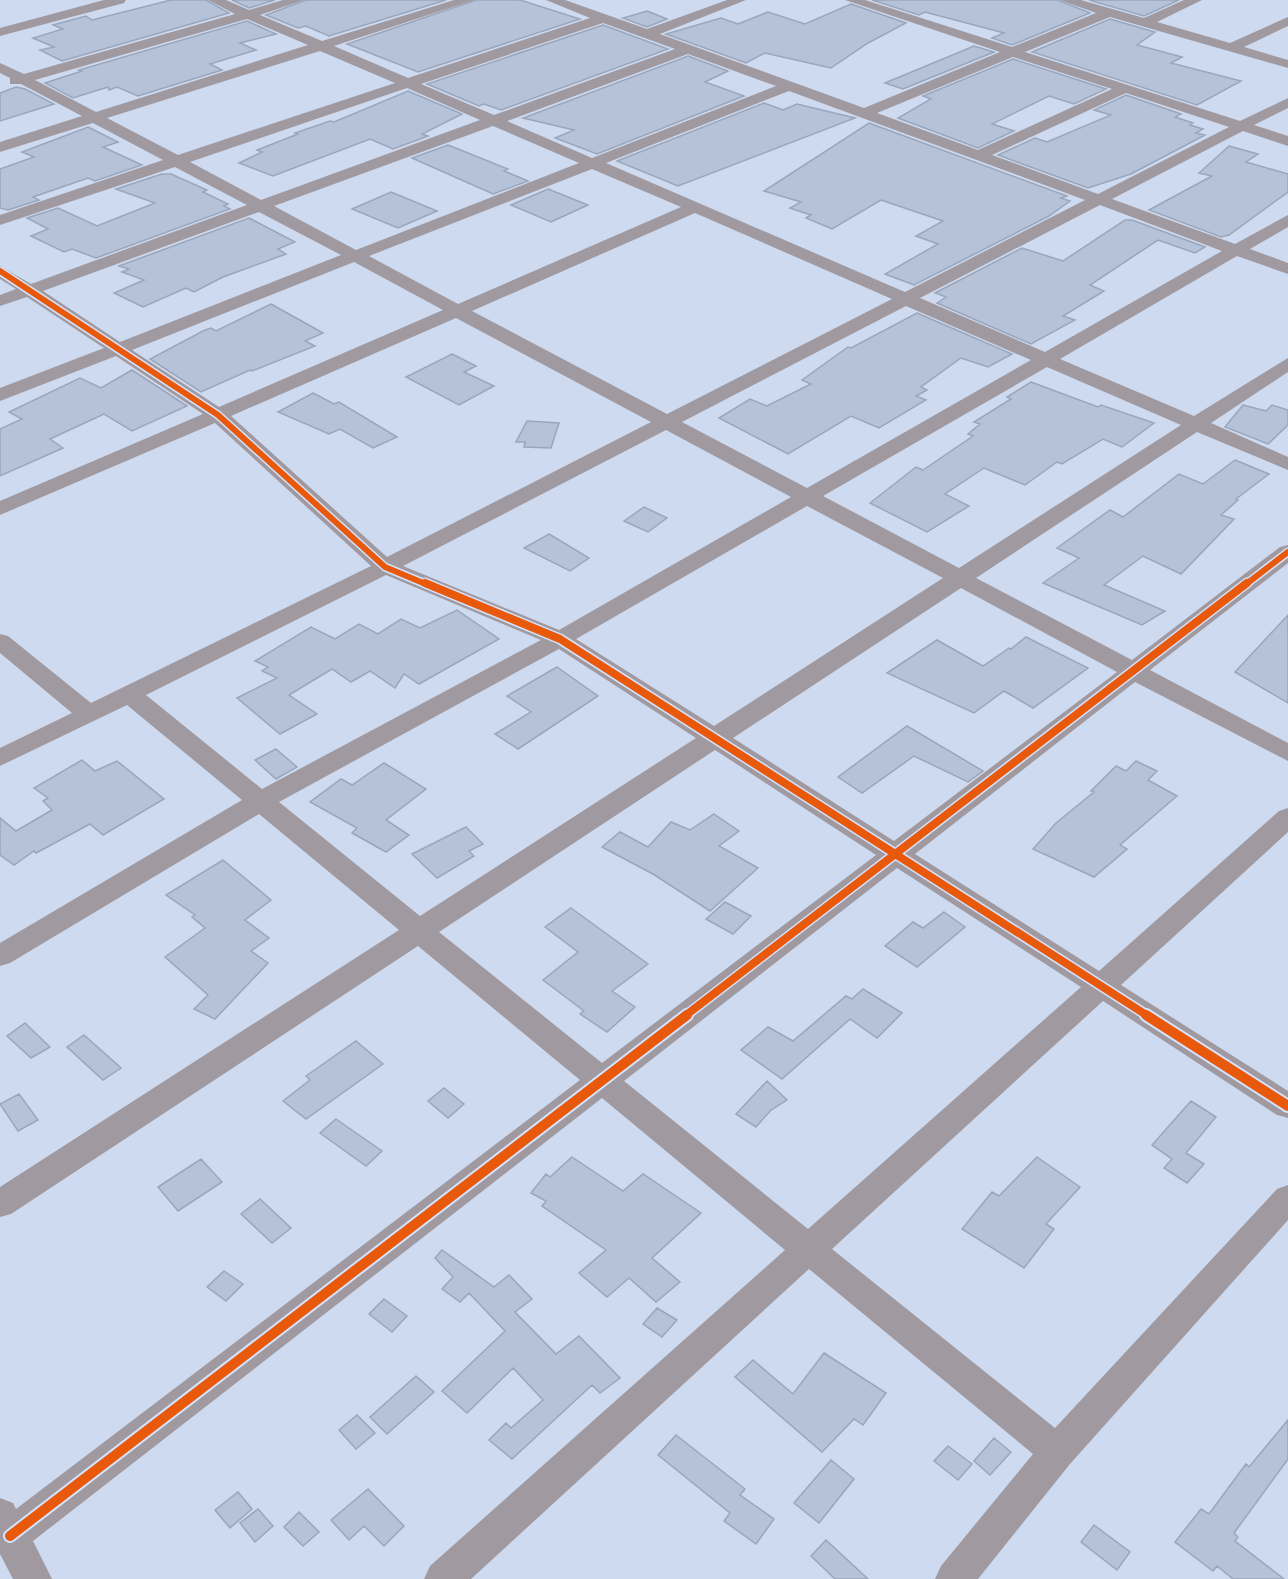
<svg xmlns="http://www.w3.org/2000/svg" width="1288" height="1579" font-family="'Nunito Sans',sans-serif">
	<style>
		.building { fill: #b5c2d8; stroke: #99a6bb; stroke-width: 1.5 }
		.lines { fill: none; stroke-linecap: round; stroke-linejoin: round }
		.street { fill: #a09aa0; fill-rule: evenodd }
		.cycleway-far2-casing { stroke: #d4e3fe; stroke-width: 9 }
		.cycleway-far1-casing { stroke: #d4e3fe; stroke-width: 11 }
		.cycleway-casing { stroke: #d4e3fe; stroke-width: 14 }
		.cycleway-far2 { stroke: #e8590c; stroke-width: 6 }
		.cycleway-far1 { stroke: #e8590c; stroke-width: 8 }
		.cycleway { stroke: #e8590c; stroke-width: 10 }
	</style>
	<rect width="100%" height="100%" fill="#cddaf0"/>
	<!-- building -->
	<path class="building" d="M171,0H206L229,13L62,61L40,50L54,47L33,38L63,29L53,25L86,16L92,20Z
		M232,0H275L249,8Z
		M306,0H446L329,36L306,26L298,28L266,15Z
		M476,0H520L580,19L418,72L347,44Z
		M872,0H1058L1090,13L1012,45L992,38L1004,33L925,12L919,15Z
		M1089,0H1179L1144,16Z
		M851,4L906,23L868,43L831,68L765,53L746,63L666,34L721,18L738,24L768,12L805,24Z
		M647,11L667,19L647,27L623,18Z
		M1110,19L1155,32L1137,45L1182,57L1171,63L1241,81L1197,105L1032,52Z
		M247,21L276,34L240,43L256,50L210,64L222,70L138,96L117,87L109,90L108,87L73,98L45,83L82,71L79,70Z
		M603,25L668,49L501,110L484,104L479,106L427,84Z
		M974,46L994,52L903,89L885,83Z
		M688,56L728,71L705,82L744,96L597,154L555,138L574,130L523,118Z
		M1013,59L1106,89L1074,104L1049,96L992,124L1014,131L978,148L898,118L931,99L923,96Z
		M16,87L25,89L54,104L0,121V93Z
		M408,91L462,114L422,134L428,136L393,149L370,139L273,176L239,163L262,152L257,150L298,134L295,133L330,121L334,122Z
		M1126,95L1181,114L1175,117L1193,123L1190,125L1203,129L1196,133L1205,135L1131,174L1088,188L998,155L1035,138L1047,142L1111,115L1094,110Z
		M764,103L783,110L797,104L855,118L678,186L617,161Z
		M869,123L1067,196L1061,198L1070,201L1049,216L914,285L885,274L938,244L916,236L943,221L881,200L832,229L806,218L811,215L790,208L801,202L764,191Z
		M88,127L118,142L103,147L142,165L95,181L88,178L33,197L39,200L8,210L0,208V169L34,157L22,152Z
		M448,145L508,169L504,171L528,181L493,194L412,158Z
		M1229,146L1258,154L1246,162L1288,174V192L1229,235L1221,237L1149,210L1212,176L1199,173Z
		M162,174H171L207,190L203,192L228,204L224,206L230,209L96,258L72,249L64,252L31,236L48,229L27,218L58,208L97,226L155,203L116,189Z
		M548,189L588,205L551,222L511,205Z
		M391,192L437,211L398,228L352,209Z
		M249,218L295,242L278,249L286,254L223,277L194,292L186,288L143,307L114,293L144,280L122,272L129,269L119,266Z
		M1125,220H1132L1205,247L1195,253L1158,240L1090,285L1104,291L1063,316L1075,320L1031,344L937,303L946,297L935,293L1022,248L1063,261Z
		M271,304L323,333L305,341L315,346L252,371L250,370L201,392L150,359L205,330L211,328L216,331Z
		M917,313L1012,354L988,367L961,358L921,387L927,390L916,396L926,400L879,428L851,416L788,454L719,418L750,399L767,406L811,384L802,380L848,347L851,348Z
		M452,354L476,366L464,372L494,386L459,405L406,377Z
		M132,370L187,406L132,431L104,414L50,439L63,448L0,476V429L22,419L9,412L80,378L101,388Z
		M1031,382L1098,407L1101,405L1154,423L1122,447L1103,439L1062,464L1057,462L1025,485L984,468L945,494L969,506L927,532L870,503L916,467L923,470L973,436L968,434L980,424L974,422L1011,399L1007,397Z
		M313,393L334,404L339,402L397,437L373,448L340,429L329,434L278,412Z
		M1243,405L1266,411L1272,405L1288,410V425L1268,444L1225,427Z
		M527,421L559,423L551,448L524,447L525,442H516Z
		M1235,460L1269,474L1236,499L1238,500L1221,515L1234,519L1181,574L1143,556L1104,585L1165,611L1142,625L1043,583L1079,558L1057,548L1110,510L1123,517L1179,474L1203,484Z
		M644,507L667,518L648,532L624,521Z
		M549,534L589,558L570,571L524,548Z
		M457,610L499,639L419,684L404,674L395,688L370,671L351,682L332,669L289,695L317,714L280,734L237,698L277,678L262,671L268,667L255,661L311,627L335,639L359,624L378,634L401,619L420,628Z
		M1288,615V703L1235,672Z
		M1026,637L1088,668L1033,708L1004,691L974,713L887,673L937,640L983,666L1009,648L1011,649Z
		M557,667L598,696L518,749L495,734L531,712L507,696Z
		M907,726L983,771L968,782L914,756L862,793L838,777Z
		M276,749L297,767L276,779L255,760Z
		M82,760L95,771L117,761L164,799L103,835L90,824L36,853L34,851L14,865L0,855V818L16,831L52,810L43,801L48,798L34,788Z
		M1136,761L1157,771L1148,780L1177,796L1120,845L1127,849L1094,877L1033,849L1056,823L1094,792L1091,791L1116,766L1126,771Z
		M384,763L426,789L386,820L409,835L386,852L352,833L357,828L310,802L341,779L352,785Z
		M714,814L739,831L719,846L758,868L710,911L653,874L602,847L620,832L648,847L671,822L690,830Z
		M466,827L483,844L469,851L474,856L437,878L412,854Z
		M223,860L271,900L245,920L269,938L251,951L268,963L215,1019L194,1009L208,995L165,957L205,928L192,917L195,915L166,895Z
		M725,902L751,916L733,934L706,919Z
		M571,908L648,964L612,991L635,1007L607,1032L580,1014L584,1011L543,980L578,952L545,927Z
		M944,912L965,927L917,967L885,946L913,922L923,928Z
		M863,989L902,1013L877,1038L850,1019L782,1079L741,1050L768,1027L793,1041L846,996L852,999Z
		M25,1023L50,1047L31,1058L7,1036Z
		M84,1035L121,1068L103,1080L67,1047Z
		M356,1041L383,1064L306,1119L283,1101L310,1080L306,1076Z
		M767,1081L787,1100L771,1110L756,1127L736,1114Z
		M444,1088L464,1104L448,1118L428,1101Z
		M19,1094L38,1120L18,1131L0,1104Z
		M1191,1101L1216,1117L1186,1153L1204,1164L1187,1183L1164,1168L1172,1159L1152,1145Z
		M336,1119L382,1151L366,1166L320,1133Z
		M572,1157L623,1191L643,1174L701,1213L652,1258L680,1282L656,1302L629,1278L607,1297L579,1273L606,1250L542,1206L546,1201L531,1193L546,1174L550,1177Z
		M1037,1157L1080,1187L1046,1224L1054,1229L1024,1268L962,1229L992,1192L999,1196Z
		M201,1159L222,1182L178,1211L158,1187Z
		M260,1199L291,1228L272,1243L241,1214Z
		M442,1250L494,1287L509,1275L532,1299L515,1312L556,1354L579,1336L620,1378L600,1393L592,1385L512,1459L489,1440L506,1423L511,1428L543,1400L513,1368L467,1413L442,1391L505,1331L469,1293L460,1302L442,1289L453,1277L435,1258Z
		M224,1271L243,1284L226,1301L207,1287Z
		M384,1299L407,1316L392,1332L369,1314Z
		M657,1308L677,1320L662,1337L643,1324Z
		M824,1353L886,1393L863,1425L854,1419L822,1452L735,1377L753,1360L793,1394Z
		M416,1376L434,1392L387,1434L370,1417Z
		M357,1415L375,1433L356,1449L339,1430Z
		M1288,1420V1459L1234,1533L1238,1537L1235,1541L1284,1579H1233L1217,1566L1213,1571L1175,1542L1201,1509L1209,1514L1246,1464L1249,1467Z
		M676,1435L745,1489L740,1495L774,1519L756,1544L724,1521L730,1513L658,1455Z
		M994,1438L1011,1452L990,1475L974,1461Z
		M948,1446L972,1464L958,1480L934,1461Z
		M831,1460L854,1479L819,1523L794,1503Z
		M368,1489L404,1526L384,1546L364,1526L349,1540L331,1520Z
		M238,1492L252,1509L230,1528L215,1510Z
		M258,1509L273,1526L255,1542L240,1523Z
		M299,1512L319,1532L303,1546L284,1527Z
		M1094,1525L1130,1552L1117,1570L1081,1542Z
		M826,1540L868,1579H835L811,1556Z"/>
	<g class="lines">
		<!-- street -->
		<path class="street" d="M104,0H126L124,3L0,36V28Z
			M208,0H226L249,10L283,0H304L260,15L322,41L454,0H474L334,46L408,78L590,18L546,0H565L647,29L727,0H746L660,34L864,108L1000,52L845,0H865L1012,47L1096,13L1060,0H1081L1144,18L1184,0H1202L1157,22L1230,43L1288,17V26L1244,47L1288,60V68L1110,17L1025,52L1240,121L1288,98V108L1254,125L1288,136V146L1243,131L1112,199L1235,244L1288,215V227L1250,249L1288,263V274L1237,256L1060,359L1194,416L1288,358V372L1211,423L1288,457V470L1197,432L976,578L1132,660L1280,547L1288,545V563L1150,670L1288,743V761L1135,682L915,854L1099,971L1279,811L1288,808V832L1121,985L1288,1091V1118L1277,1115L1103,1001L832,1249L1055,1428L1277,1189L1288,1185V1220L1070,1464L978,1579H935L941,1566L1033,1454L809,1269L471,1579H424L430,1566L785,1250L602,1098L33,1541L52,1579H13L0,1554V1498L13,1503L16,1509L580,1080L418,946L11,1214L0,1217V1187L399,930L259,814L10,963L0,966V943L242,800L127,705L0,766V748L72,713L0,653V634L8,636L91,703L371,566L215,423L0,515V501L203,414L116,356L0,401V388L104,348L27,297L0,306V295L16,289L0,279V266L31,284L247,205L175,167L0,225V215L163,160L93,123L0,152V142L82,116L21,84H10V78L0,73V63L24,74L235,14ZM247,19L308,45L96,112L35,80ZM603,23L675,49L494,115L421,84ZM320,51L395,83L178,155L107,118ZM688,54L776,86L592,158L507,121ZM1013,57L1112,89L978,150L877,113ZM407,88L480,120L261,200L190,162ZM789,91L1085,200L905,292L606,163ZM1126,93L1229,127L1098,194L992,155ZM493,126L579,163L356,250L274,206ZM592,169L681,207L458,304L369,256ZM1100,205L1222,251L1045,352L920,298ZM259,212L341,255L120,342L43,291ZM695,213L892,299L667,414L472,311ZM354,262L443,310L219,407L132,350ZM906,306L1031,360L807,488L682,422ZM456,318L651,422L387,557L231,416ZM1047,367L1181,425L959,568L823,496ZM666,430L791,497L559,630L403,566ZM807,506L943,578L714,726L576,639ZM386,575L541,640L262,789L146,695ZM961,588L1117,672L894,841L733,738ZM559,649L696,738L420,916L279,802ZM715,750L876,855L602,1063L439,932ZM897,868L1081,987L808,1229L624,1081Z"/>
		<!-- cycleway-far2 casing -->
		<g class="cycleway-far2-casing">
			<path id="cycleway-far2" d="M0,271L218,415L385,567L428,585
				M1245,585L1288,552"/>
		</g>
		<!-- cycleway-far1 casing -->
		<g class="cycleway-far1-casing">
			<path id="cycleway-far1" d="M425,583L560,639L1148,1016
				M685,1016L1247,583"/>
		</g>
		<!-- cycleway casing -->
		<g class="cycleway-casing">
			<path id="cycleway" d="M1146,1015L1288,1106
				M10,1536L687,1015"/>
		</g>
		<!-- cycleway-far2 -->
		<use href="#cycleway-far2" class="cycleway-far2"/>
		<!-- cycleway-far1 -->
		<use href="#cycleway-far1" class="cycleway-far1"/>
		<!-- cycleway -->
		<use href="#cycleway" class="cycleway"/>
	</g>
</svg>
